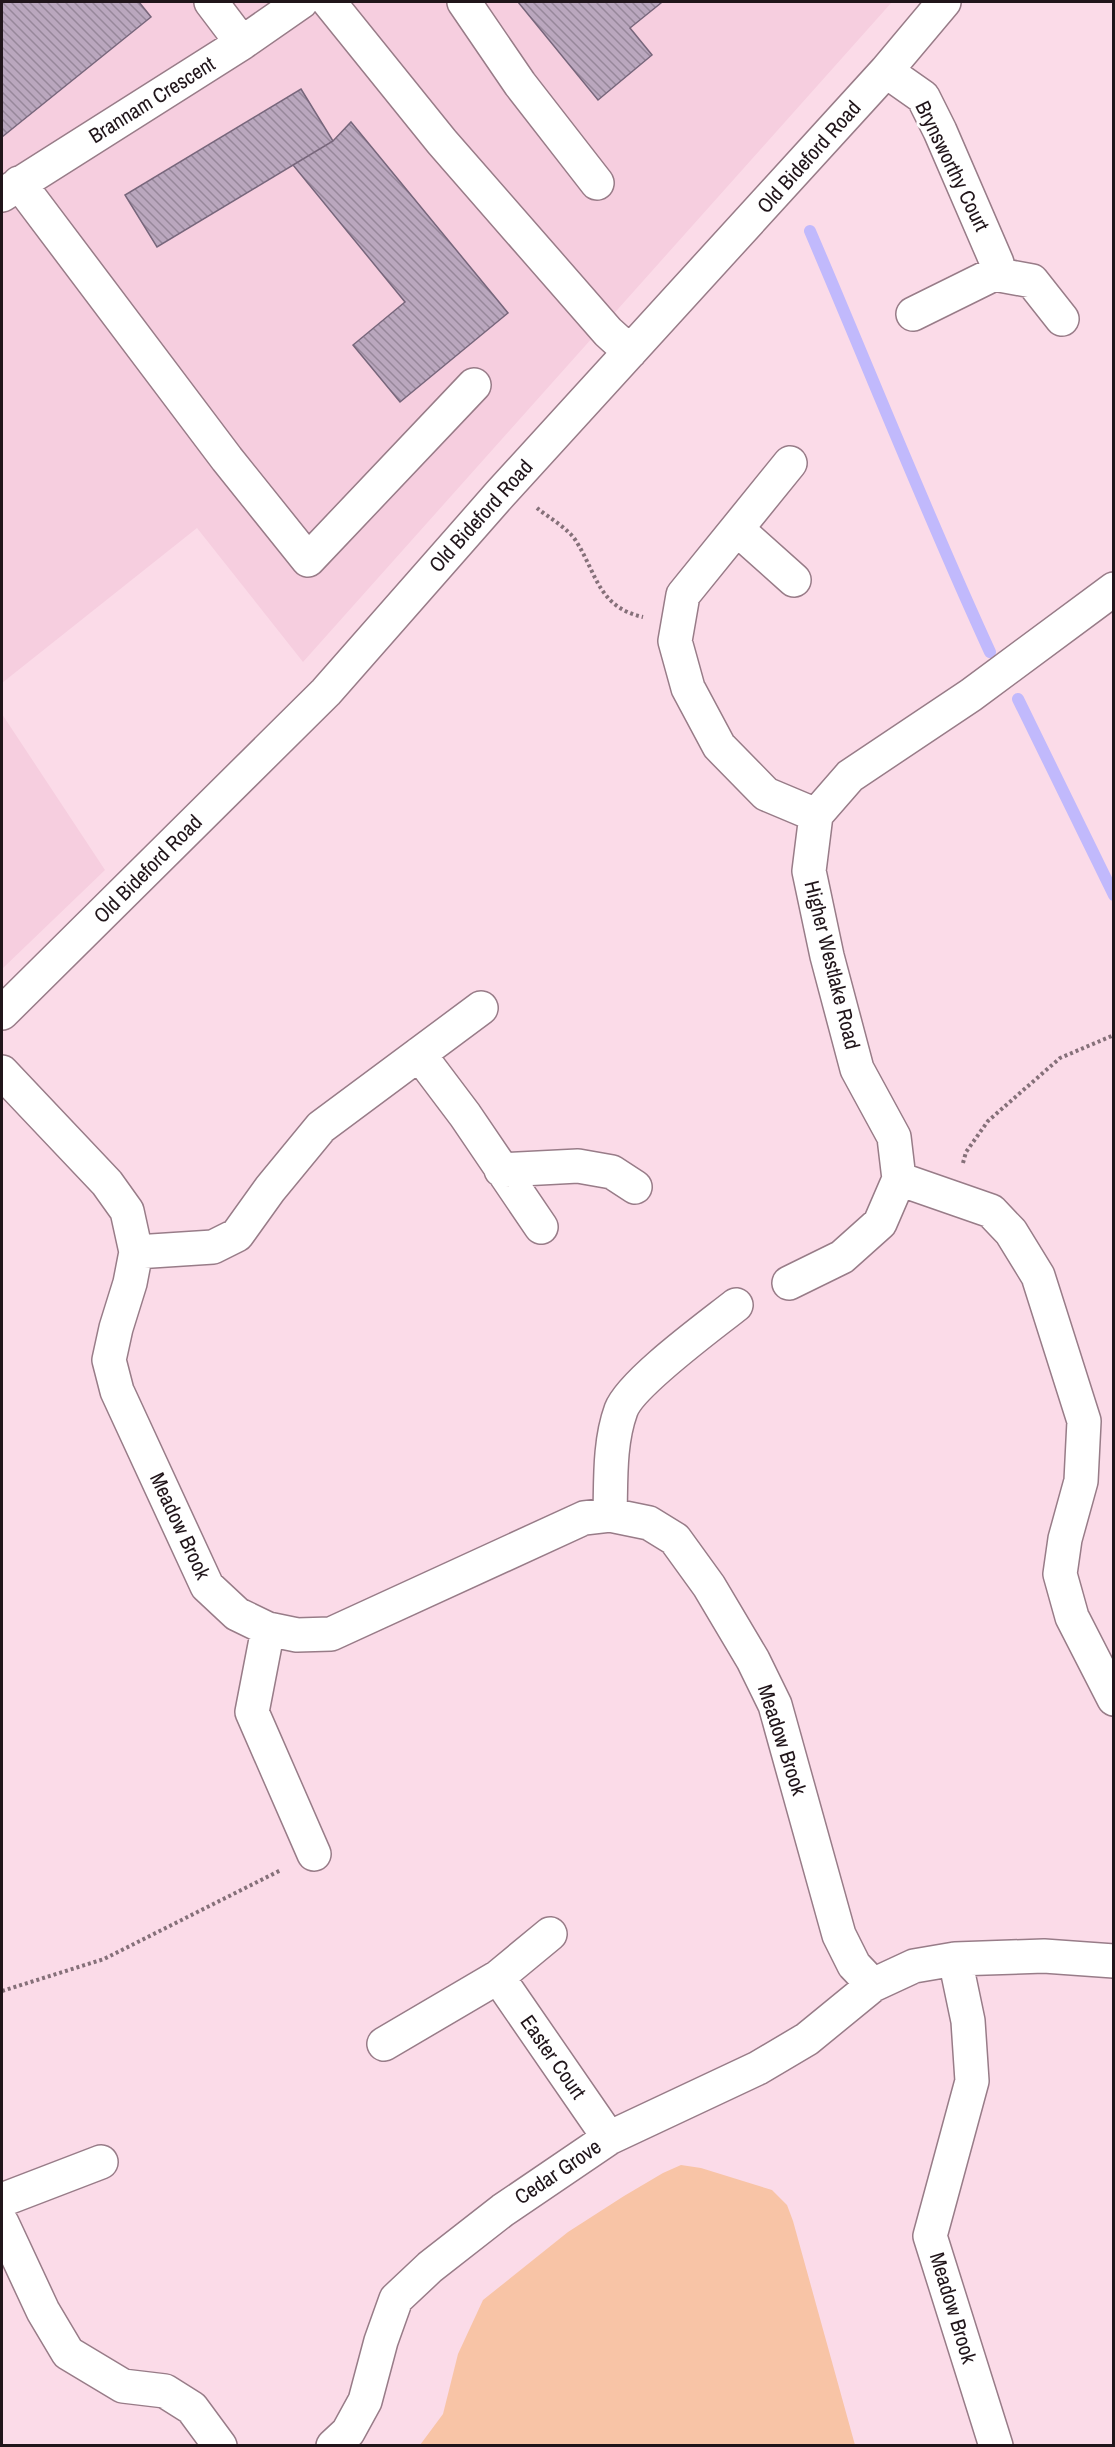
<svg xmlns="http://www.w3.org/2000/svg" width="1115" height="2447" font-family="'Archivo Narrow',sans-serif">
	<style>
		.built { fill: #f6cedf }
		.green { fill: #f8c4a6 }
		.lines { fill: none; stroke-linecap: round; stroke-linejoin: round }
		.stream { stroke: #c1b9fc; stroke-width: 12 }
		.building { fill: url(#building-back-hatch); stroke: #77667b; stroke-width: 1.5 }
		.minor-casing { stroke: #987c88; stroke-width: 36 }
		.path { stroke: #857079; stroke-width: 4; stroke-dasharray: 3 3; stroke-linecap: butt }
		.minor { stroke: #fff; stroke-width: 33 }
		.labels { text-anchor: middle; stroke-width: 6; stroke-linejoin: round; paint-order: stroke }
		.street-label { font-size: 21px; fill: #20151a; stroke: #fff }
	</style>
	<defs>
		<pattern id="building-back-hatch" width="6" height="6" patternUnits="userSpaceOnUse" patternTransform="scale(1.5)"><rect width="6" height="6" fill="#baa7be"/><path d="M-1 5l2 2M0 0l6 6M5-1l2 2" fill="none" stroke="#97879a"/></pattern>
	</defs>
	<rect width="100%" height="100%" fill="#fbdbe8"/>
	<!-- built -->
	<path class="built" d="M2,2H892L303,662L197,528L2,683Z
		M2,714L105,870L2,969Z"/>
	<!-- green -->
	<path class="green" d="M681,2165L701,2168L772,2190L787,2205L793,2221L855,2445H420L443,2414L458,2354L483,2300L568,2232L624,2196L663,2173Z"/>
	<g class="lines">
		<!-- stream -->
		<path class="stream" d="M810,231C870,371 926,513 990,652
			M1018,699L1114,895"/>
	</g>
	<!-- building -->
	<path class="building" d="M2,2H139L151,17L2,137Z
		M518,2H659L661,3L630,28L652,55L598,100Z
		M301,89L333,141L157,247L125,195Z
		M351,122L508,313L400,402L353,345L405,302L293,165L333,141Z"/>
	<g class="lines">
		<!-- minor casing -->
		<g class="minor-casing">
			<path id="minor" d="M211,2L242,43
				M329,2L442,142L608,332L630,352
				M464,2L520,84L597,183
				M886,71L923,97L940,131L997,263L994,274L913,314
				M19,183L227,459L308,560L474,385
				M2,195L242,43L301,2
				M994,274L1032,281L1062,319
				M790,463L683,595L675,641L688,688L719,746L766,794L816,815
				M738,530L794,580
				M2,1013L326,692L500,494L886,71L944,2
				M419,1054L465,1115L541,1227
				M2,1072L107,1183L127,1211L136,1252L130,1283L116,1328L109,1360L117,1391L207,1586L237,1614L268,1629L297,1635L331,1634L584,1518L610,1515L649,1523L675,1539L709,1586L753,1660L775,1705L839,1935L854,1965L873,1985
				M501,1170L578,1166L612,1172L635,1187
				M899,1179L991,1211L1011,1232L1038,1276L1084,1421L1081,1481L1065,1539L1060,1574L1072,1617L1114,1699
				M136,1252L213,1247L237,1235L270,1189L321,1127L481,1008
				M789,1283L842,1257L880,1223L899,1179L894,1137L857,1069L827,956L809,871L816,815L850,776L971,695L1114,589
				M610,1515C611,1481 609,1443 621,1410C631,1383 711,1325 736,1305
				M268,1629L252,1712L314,1854
				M955,1959L968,2021L972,2081L930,2236L996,2446
				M498,1977L550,1934
				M384,2044L498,1977L609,2138
				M2,2200L101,2162
				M2,2223L43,2311L68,2353L123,2386L165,2391L192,2408L220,2446
				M333,2446L348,2432L365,2401L381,2341L396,2299L430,2267L503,2210L609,2138L758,2068L807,2039L873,1985L914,1966L955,1959L1044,1956L1114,1961"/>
		</g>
		<!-- path -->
		<path class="path" d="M537,508C549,518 568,528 576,541C597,574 598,607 643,617
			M963,1163L966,1152L988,1121L1060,1058L1114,1035
			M2,1991L104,1959L281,1870"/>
		<!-- minor -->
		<use href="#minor" class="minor"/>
	</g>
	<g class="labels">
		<!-- street labels -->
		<g class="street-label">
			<text transform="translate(152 100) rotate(-32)" y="7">Brannam Crescent</text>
			<text transform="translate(809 157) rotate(-48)" y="7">Old Bideford Road</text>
			<text transform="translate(952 166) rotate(64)" y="7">Brynsworthy Court</text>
			<text transform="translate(481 516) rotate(-48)" y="7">Old Bideford Road</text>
			<text transform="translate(148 869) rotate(-45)" y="7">Old Bideford Road</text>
			<text transform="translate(832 965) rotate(76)" y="7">Higher Westlake Road</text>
			<text transform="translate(180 1526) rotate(65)" y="7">Meadow Brook</text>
			<text transform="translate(782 1740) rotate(72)" y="7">Meadow Brook</text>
			<text transform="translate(553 2057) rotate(55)" y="7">Easter Court</text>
			<text transform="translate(558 2172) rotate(-34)" y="7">Cedar Grove</text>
			<text transform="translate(953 2308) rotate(73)" y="7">Meadow Brook</text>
		</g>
	</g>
	<!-- border -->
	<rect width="1115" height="2447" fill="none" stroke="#20151a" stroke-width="6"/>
</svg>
